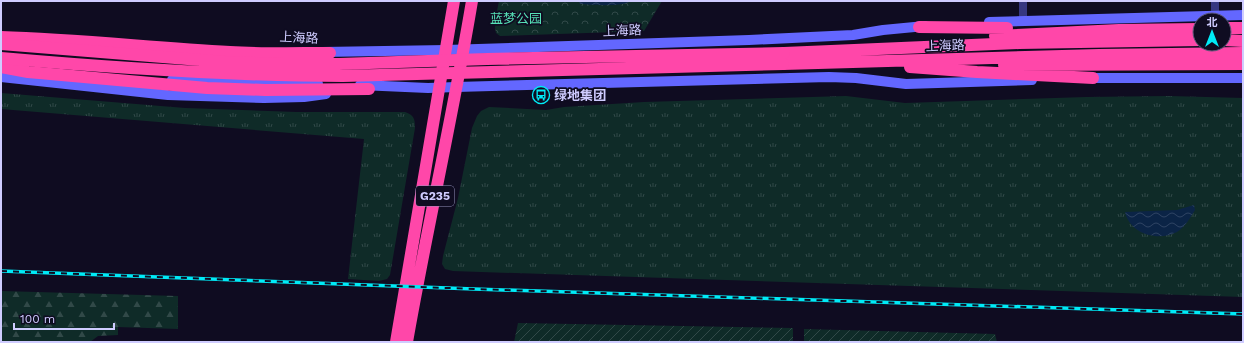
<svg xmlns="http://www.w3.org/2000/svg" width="1244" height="343" font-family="'Work Sans','Noto Sans SC',sans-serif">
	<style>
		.grass { fill: url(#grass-tufts) }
		.forest { fill: url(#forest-firs) }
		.park { fill: url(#park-crowns) }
		.garden { fill: url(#garden-furrows) }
		.water { fill: url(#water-waves) }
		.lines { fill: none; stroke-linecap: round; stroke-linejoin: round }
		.street { stroke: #363781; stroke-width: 8 }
		.secondary { stroke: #6367ff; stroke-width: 10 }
		.highway { stroke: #ff47a9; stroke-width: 12 }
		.rail-casing { stroke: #00ebf7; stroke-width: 3.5 }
		.rail { stroke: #0f0c21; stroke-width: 2; stroke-dasharray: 6; stroke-linecap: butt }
		.highway-bridge { stroke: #ff47a9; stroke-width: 12 }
		.labels { text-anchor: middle; stroke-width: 3.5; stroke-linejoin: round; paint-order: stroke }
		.shield { fill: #0f0c21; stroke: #9592bc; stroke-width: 1 }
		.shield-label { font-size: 12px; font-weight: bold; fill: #cfccff }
		.park-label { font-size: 13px; fill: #56e1b7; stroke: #0f0c21 }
		.street-label { font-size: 13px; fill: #cfccff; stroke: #0f0c21 }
		.poi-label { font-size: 13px; font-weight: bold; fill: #cfccff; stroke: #0f0c21; text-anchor: start }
	</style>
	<defs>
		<pattern id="grass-tufts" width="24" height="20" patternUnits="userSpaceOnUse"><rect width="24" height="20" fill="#0f2b28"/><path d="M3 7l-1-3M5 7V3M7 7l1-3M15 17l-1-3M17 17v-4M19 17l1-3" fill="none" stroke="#314948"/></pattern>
		<pattern id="forest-firs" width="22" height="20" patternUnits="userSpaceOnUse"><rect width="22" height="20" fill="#0f2b28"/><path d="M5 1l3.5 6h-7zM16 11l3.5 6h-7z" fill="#314948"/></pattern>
		<pattern id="park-crowns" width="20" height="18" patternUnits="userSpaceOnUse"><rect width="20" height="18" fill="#0f2b28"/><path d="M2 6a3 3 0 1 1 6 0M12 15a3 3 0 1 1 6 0" fill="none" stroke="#314948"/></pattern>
		<pattern id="garden-furrows" width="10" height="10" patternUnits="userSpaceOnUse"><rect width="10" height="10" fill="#0f2b28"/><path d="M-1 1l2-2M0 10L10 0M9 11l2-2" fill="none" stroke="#314948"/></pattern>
		<pattern id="water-waves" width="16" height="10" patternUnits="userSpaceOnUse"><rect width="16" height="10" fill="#0b2446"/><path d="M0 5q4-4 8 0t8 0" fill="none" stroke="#2e4362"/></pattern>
	</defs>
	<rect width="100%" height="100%" fill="#0f0c21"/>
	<!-- grass -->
	<path class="grass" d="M1,93L185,108L296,112H405C414,115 415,119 415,128L390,275L387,279L379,281L348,279L364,139L1,109Z
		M846,96L905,103L1087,97L1169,96L1243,98V297L453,271L445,269L442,264L443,256L458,198L472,128L477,116L481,111L489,107L546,110L564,107L644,102Z"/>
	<!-- forest -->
	<path class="forest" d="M1,291L178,296V329L118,327V335L98,336L90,342H1Z"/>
	<!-- park -->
	<path class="park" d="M499,1H662L644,31L500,36L496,33L495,28L496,16Z"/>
	<!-- garden -->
	<path class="garden" d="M518,323L793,328V341L779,342H514Z
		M804,329L995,334L997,342H804Z"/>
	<!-- water -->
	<path class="water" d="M579,1H631C623,7 591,5 580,4Z
		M1194,205L1195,210C1190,218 1185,227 1177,232C1158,242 1130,234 1125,212L1177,210Z"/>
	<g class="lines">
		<!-- street -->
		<path class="street" d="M1215,1V16
			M1023,21V1"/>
		<!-- secondary -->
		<path class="secondary" d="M989,22L1243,15
			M322,52L446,50L749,40L853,35L883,30L925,26
			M1,77L168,95L264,98L304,97L326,94
			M1086,78H1243
			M172,80L318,84
			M360,85L428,88L456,87L829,77L856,78L906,84L1032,80"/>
		<!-- highway -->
		<path class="highway" d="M919,27L1007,28
			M1224,28H1243
			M995,36L1119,30L1200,29
			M1,37C77,39 153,48 230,52C263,54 297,53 330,53
			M1224,40L1243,41
			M784,53L1019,43L1200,40
			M783,64L1099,55L1243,53
			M1004,65L1243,64
			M1,67L28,72L207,88L265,90L369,89
			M910,67L977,72L1093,78
			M396,342L454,1
			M407,342C427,228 453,115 472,1"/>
		<!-- rail casing -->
		<g class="rail-casing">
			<path id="rail" d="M1,271L474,289L1243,314"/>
		</g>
		<!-- rail -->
		<use href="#rail" class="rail"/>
		<!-- highway-bridge -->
		<path class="highway-bridge" d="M1,44L225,62L283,64H339L487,59L784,53
			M1,58C115,68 229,76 343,76L783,64"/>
	</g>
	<!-- icons -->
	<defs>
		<g id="bus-ring" transform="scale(0.9)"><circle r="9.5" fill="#0f0c21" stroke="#00ebf7" stroke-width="1.5"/><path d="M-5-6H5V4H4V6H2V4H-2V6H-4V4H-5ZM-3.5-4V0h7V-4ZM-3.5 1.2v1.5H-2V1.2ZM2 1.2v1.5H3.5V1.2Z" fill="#00ebf7"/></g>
	</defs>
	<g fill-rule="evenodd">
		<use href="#bus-ring" x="541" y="95"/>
	</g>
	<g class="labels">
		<!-- shield labels -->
		<rect class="shield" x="416" y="186" width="38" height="20" rx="3"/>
		<g class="shield-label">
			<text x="435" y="200">G235</text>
		</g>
		<!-- park labels -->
		<g class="park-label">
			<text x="516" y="23">蓝梦公园</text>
		</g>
		<!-- street labels -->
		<g class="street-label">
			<text transform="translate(622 30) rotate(-2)" y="5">上海路</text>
			<text transform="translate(299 37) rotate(3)" y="5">上海路</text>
			<text transform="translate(945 45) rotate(-2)" y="5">上海路</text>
		</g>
		<!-- poi labels -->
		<g class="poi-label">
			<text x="554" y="100">绿地集团</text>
		</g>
	</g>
	<!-- border -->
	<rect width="1244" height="343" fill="none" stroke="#cfccff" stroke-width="4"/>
	<!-- north arrow -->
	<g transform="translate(1212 32)"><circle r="19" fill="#0f0c21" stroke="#5c597a"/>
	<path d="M0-3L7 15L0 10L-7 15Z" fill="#00ebf7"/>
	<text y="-6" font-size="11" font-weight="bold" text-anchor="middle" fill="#cfccff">北</text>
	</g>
	<!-- scale -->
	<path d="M14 323v6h100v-6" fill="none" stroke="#cfccff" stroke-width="2"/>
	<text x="20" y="323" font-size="12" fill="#cfccff" stroke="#0f0c21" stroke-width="3" paint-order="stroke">100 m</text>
</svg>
